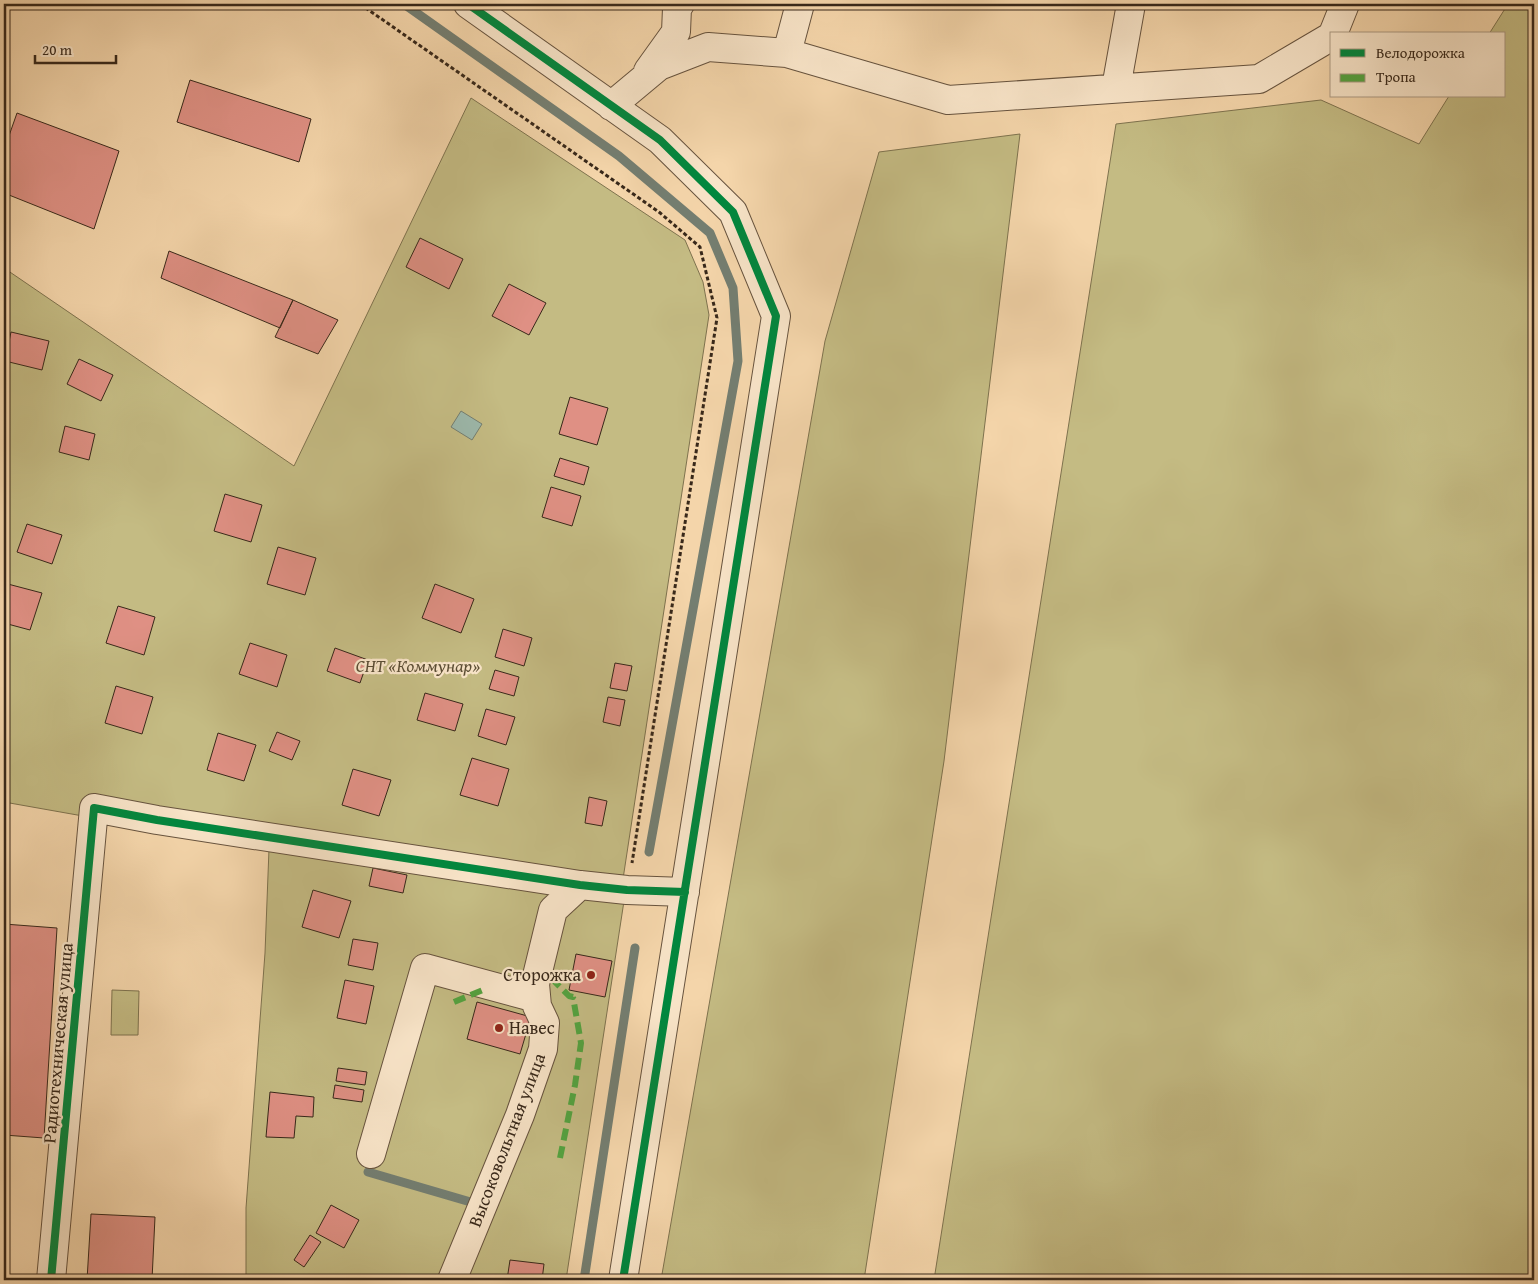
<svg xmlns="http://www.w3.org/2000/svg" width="1538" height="1284" font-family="'Gentium Book Plus',serif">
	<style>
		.green { fill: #c4bb83; stroke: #7e724e }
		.water { fill: #9cb8ab; stroke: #747e71 }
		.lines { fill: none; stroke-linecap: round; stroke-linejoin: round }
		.stream { stroke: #747e71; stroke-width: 9 }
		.building { fill: #df9084; stroke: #38281a }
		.minor-casing { stroke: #67533e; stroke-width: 30 }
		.path { stroke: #38281a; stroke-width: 3; stroke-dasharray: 4 2.5; stroke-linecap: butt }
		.minor { stroke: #f8e4c8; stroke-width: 28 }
		.quiet { stroke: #53a340; stroke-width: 6; stroke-dasharray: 12 6; stroke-linecap: butt }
		.cycleway-casing { stroke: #f8e4c8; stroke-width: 11 }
		.cycleway { stroke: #00873e; stroke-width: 8 }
		.poi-dot { fill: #8f2418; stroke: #f8e4c8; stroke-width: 2 }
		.labels { text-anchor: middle; stroke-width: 4.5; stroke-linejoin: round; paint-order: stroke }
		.park-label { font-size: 18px; font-style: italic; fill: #5b4d34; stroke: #f8e4c8 }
		.poi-label { font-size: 18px; fill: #38281a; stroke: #f8e4c8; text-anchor: end }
		.street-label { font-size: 18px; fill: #38281a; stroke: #f8e4c8 }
	</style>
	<rect width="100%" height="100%" fill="#f4d5aa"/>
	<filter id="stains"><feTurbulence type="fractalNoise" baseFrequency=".004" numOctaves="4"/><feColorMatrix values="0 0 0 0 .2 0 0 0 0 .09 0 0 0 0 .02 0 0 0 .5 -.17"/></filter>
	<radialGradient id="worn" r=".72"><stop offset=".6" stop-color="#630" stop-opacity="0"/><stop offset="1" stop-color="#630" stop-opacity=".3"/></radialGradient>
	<!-- green -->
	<path class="green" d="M1508,4H1534V1280H934L1116,124L1321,100L1419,144L1449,96H1504V34H1489Z
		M471,98L685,240L703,282L709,315L623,879L624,901L566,1280H246V1208L265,953L269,849L4,802V268L294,466Z
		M1020,134L944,761L864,1280H661L825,341L879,152Z
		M112,990L139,991L138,1035H111Z"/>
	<!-- water -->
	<path class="water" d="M461,411L482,424L472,440L451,427Z"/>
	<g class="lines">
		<!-- stream -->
		<path class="stream" d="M404,4L619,156L710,233L733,288L738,361L649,852
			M368,1172L474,1203
			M584,1280L635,948"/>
	</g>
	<!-- building -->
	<path class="building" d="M190,80L311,119L299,162L177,122Z
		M17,113L119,151L94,229L4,193V150Z
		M420,238L463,259L449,289L406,267Z
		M169,251L293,300L280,328L161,278Z
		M509,284L546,303L529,335L492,316Z
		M293,300L338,320L318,354L275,337Z
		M11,332L49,341L42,370L5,361Z
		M79,359L113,375L101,401L67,384Z
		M570,397L608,408L597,445L559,434Z
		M65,426L95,434L89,460L59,452Z
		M560,458L589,467L584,485L554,476Z
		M551,487L581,496L572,526L542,517Z
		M225,494L262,505L251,542L214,531Z
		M27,524L62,535L52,564L17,552Z
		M278,547L316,558L305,595L267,584Z
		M4,583L42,593L30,630L4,623Z
		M435,584L474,599L461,633L422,618Z
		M118,606L155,617L144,655L106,643Z
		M503,629L532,638L524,666L495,657Z
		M250,643L287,655L277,687L239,674Z
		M335,648L368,660L360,683L327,671Z
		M615,663L632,666L627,691L610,688Z
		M495,670L519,677L514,696L489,689Z
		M116,686L153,697L142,734L105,723Z
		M425,693L463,704L455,731L417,720Z
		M608,697L625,700L620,726L603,722Z
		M486,709L515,717L506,745L478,736Z
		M277,732L300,741L292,760L269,751Z
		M218,733L256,745L244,781L207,770Z
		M472,758L509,769L498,806L460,795Z
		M353,769L391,780L379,816L342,805Z
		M589,797L607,801L602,826L585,823Z
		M373,868L407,875L403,893L369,886Z
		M313,890L351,901L339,938L302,927Z
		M4,924L57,928L44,1138L4,1135Z
		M353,939L378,943L373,970L348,965Z
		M576,954L612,961L605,997L569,990Z
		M345,980L374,986L366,1024L337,1018Z
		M477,1002L531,1017L520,1054L467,1039Z
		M338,1068L367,1072L365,1085L336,1081Z
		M335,1085L364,1090L362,1102L333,1098Z
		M270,1092L314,1097L313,1117L296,1116L294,1138L266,1137Z
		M331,1205L359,1220L344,1248L316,1233Z
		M91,1214L155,1217L152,1280H87Z
		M310,1235L321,1242L304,1267L294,1260Z
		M510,1260L544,1264L542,1280H507Z"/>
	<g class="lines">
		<!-- minor casing -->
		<g class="minor-casing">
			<path id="minor" d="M468,4L660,140L733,212L776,316L623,1280
				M1333,34L1345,4
				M787,53L800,4
				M648,71L676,32L677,8L680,4
				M1116,88L1131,4
				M611,106L659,66L708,47L787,53L948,100L1259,79L1332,36
				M371,1154L425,968L536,998
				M51,1280L94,808L157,820L580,885L627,890L685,892
				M452,1280L520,1115L543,1049L545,1023L537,1006L535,984L553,910L580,885"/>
		</g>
		<!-- path -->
		<path class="path" d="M360,4L659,212L700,247L717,318L632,863"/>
		<!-- minor -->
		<use href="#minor" class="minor"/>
		<!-- quiet -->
		<path class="quiet" d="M551,978L569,996L573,997L574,991
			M454,1002L485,989
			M560,1158L575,1085L581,1043L573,997"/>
		<!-- cycleway casing -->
		<g class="cycleway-casing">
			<path id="cycleway" d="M468,4L660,140L733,212L776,316L623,1280
				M51,1280L94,808L157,820L580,885L627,890L685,892"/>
		</g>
		<!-- cycleway -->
		<use href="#cycleway" class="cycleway"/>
	</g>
	<!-- markers -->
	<g class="poi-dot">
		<circle cx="591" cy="975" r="5"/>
		<circle cx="499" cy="1028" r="5"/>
	</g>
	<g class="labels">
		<!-- park labels -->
		<g class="park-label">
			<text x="418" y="672">СНТ «Коммунар»</text>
		</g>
		<!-- poi labels -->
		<g class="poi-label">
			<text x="581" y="981">Сторожка</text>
			<text x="509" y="1034" text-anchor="start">Навес</text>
		</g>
		<!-- street labels -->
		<g class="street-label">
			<text transform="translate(58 1043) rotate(-85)" y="6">Радиотехническая улица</text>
			<text transform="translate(507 1140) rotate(-69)" y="6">Высоковольтная улица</text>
		</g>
	</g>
	<!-- margin -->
	<rect width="1538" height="1284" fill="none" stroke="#f4d5aa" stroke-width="20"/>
	<rect x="5" y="5" width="1528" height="1274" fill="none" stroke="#38281a" stroke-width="2.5"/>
	<rect x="10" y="10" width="1518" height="1264" fill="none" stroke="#38281a"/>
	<!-- legend -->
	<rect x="1330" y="32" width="175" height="65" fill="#f8e4c8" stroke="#ab9982"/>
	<rect x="1340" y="49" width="25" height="8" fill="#00873e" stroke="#ab9982"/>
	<text x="1376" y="58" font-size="15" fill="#38281a">Велодорожка</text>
	<rect x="1340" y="74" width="25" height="8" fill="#53a340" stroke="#ab9982"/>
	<text x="1376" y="82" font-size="15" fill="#38281a">Тропа</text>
	<!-- scale -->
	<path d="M35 55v8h81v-8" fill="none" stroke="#38281a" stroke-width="2.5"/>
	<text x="42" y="55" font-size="15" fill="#38281a" stroke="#f8e4c8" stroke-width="4" paint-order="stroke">20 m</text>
	<rect width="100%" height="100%" filter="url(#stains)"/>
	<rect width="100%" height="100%" fill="url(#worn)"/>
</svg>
